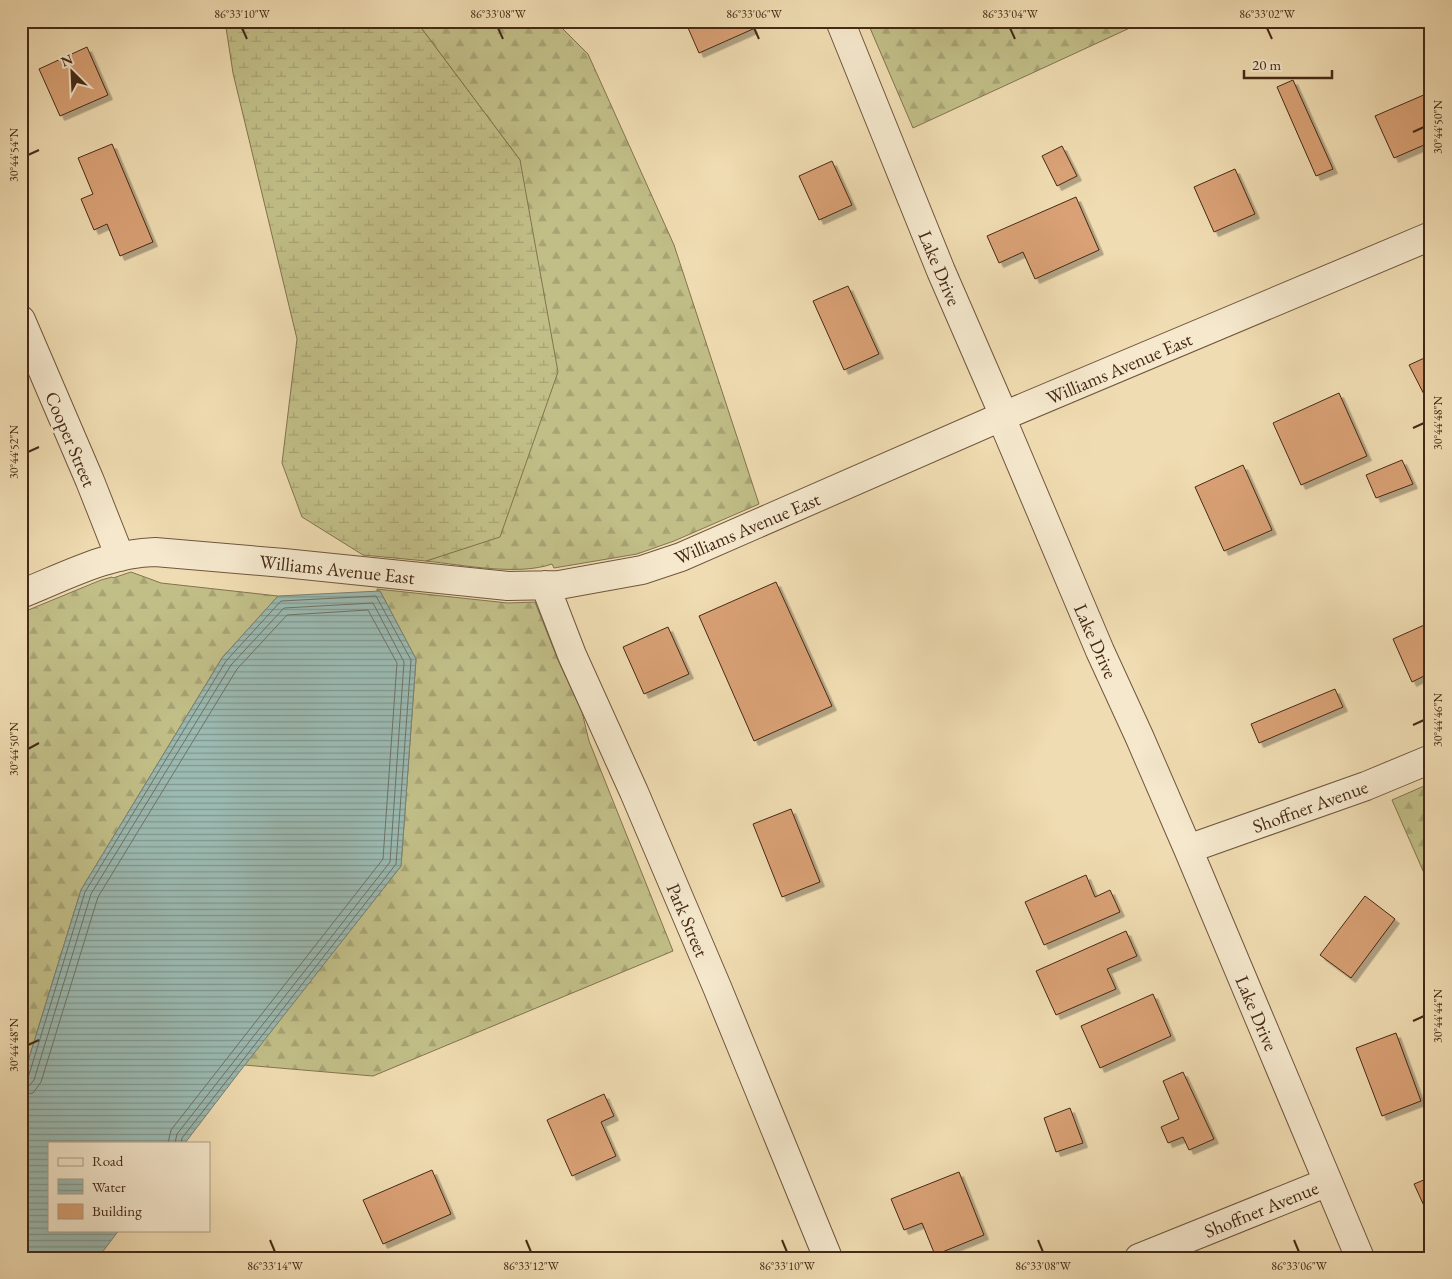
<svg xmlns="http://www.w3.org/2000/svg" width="1452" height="1279" font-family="'EB Garamond',serif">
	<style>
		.forest { fill: url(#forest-firs); stroke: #83744e }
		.wetland { fill: url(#wetland-marsh); stroke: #83744e }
		.water { fill: url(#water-rules); stroke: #798074 }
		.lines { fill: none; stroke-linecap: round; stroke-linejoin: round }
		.shore { stroke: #707264; stroke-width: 1 }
		.building { fill: #d9a174; stroke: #452916; filter: url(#shadow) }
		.street-casing { stroke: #70563d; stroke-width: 30 }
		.street { stroke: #f5e8cd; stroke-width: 28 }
		.ticks { fill: none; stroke: #452916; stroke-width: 2 }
		.labels { text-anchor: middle; stroke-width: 4; stroke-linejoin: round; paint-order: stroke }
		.street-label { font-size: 19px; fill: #452916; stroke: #f5e8cd }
		.neatline { fill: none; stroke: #452916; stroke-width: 2 }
		.ticks-label { font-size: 12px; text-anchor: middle; fill: #452916 }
	</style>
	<defs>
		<pattern id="forest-firs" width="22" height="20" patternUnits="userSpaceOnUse" patternTransform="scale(1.25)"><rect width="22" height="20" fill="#c1be87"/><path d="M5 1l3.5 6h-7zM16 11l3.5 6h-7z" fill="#a7a374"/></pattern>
		<pattern id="wetland-marsh" width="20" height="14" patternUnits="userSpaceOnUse" patternTransform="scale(1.25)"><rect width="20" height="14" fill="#c1be87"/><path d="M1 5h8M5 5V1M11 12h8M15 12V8" fill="none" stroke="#a7a374"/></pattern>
		<pattern id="water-rules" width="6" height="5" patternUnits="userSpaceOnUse" patternTransform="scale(1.25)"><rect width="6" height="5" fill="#9bbab2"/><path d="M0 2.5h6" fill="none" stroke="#809790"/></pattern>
		<filter id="shadow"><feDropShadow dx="4.5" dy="4.5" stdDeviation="0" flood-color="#0004"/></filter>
	</defs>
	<rect width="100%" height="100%" fill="#f0dcb2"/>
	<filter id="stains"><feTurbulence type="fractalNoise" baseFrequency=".004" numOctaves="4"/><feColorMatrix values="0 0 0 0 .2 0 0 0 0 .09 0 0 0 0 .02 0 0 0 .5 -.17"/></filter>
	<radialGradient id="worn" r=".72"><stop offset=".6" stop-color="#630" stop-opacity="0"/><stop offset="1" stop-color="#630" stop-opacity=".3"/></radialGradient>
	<!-- forest -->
	<path class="forest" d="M416,21H555L588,54L674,245L759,504L674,541L637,554L554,568L552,564C518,576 463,565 426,561L500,536L520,160Z
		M867,21H1145L913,128Z
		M131,572L161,583L278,596L222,658L81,890L21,1084V613L101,580L112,577L113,578Z
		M377,589L508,603L535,602L558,660L582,712L589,741L673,951L373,1076L244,1065L401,866L416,659L380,591H377Z
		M1431,783V889L1392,800Z"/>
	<!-- wetland -->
	<path class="wetland" d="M225,21H416L520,160L558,372L500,537L426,561L363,555L302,517L282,463L297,339L233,73Z"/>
	<!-- water -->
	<path class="water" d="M380,591L416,659L401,866L237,1075L185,1143H49V1230H119L98,1258H21V1084L81,890L222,658L278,596Z"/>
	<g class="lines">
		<!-- shore -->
		<path class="shore" d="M21,1082L26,1081L28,1078L85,892L226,661L281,601L376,596L411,660L396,864L182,1138L181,1143
			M21,1088L29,1086L34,1080L91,894L231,665L284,608L373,603L404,662L390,862L177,1134L175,1143
			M21,1095L33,1093L41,1082L98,897L237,669L287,615L368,610L397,663L383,859L171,1130L168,1143"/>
	</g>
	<!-- building -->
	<path class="building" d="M685,21H749L753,29L699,53Z
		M87,47L108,95L60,116L39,69Z
		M1293,80L1333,169L1316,176L1277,87Z
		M1426,94L1431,105V142L1394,158L1375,116Z
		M112,144L153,242L120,256L107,224L94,230L81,199L93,194L78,158Z
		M1062,146L1077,176L1057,186L1042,156Z
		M832,161L852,205L819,220L799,176Z
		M1235,169L1255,214L1214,232L1194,187Z
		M1076,197L1099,250L1035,279L1023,252L999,263L987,236Z
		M848,286L879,354L844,370L813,301Z
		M1431,355V408L1409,365Z
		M1339,393L1367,456L1301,485L1273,423Z
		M1402,460L1413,484L1376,498L1366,475Z
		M1243,465L1272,530L1224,551L1195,487Z
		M776,582L832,706L754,741L699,616Z
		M1431,622V680L1428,674L1412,682L1393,639Z
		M668,627L689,674L644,694L623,647Z
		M1335,689L1343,707L1259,743L1251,724Z
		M791,809L820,882L782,897L753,824Z
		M1086,875L1095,897L1110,890L1120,912L1044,945L1025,902Z
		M1365,896L1395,919L1351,978L1320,955Z
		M1126,931L1137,956L1107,969L1116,989L1056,1015L1036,971Z
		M1153,994L1171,1036L1100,1068L1081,1026Z
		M1396,1033L1421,1101L1382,1116L1356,1048Z
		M1183,1072L1214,1139L1189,1150L1183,1137L1168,1143L1161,1127L1179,1119L1163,1081Z
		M604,1094L614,1116L601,1122L616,1156L572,1176L547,1120Z
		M1070,1108L1083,1143L1056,1152L1044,1118Z
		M432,1170L451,1214L383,1244L363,1200Z
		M959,1172L984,1235L935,1255L922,1223L904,1230L891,1199Z
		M1431,1177V1221L1414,1184Z"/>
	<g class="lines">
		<!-- street casing -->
		<g class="street-casing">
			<path id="street" d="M840,21L941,271L1001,409V417L1100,651L1139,736L1188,849L1360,1258
				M21,320L90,481L120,557
				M545,585L572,655L634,792L717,987L828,1258
				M21,594C64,577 108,553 155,552L284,563L508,586L559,585L642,570L681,557L1001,417L1431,236
				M1188,849L1366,786L1431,759
				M1139,1258L1328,1182"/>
		</g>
		<!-- street -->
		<use href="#street" class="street"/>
	</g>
	<!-- ticks -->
	<path class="ticks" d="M242,28L247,39M498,28L503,39M754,28L759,39M1010,28L1015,39M1267,28L1272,39M1413,132L1424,127M28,155L39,150M1413,428L1424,423M28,452L39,447M1413,725L1424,720M28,749L39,743M1413,1021L1424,1016M28,1045L39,1040M270,1240L275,1252M526,1240L531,1252M782,1240L787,1252M1038,1240L1043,1252M1294,1240L1299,1252"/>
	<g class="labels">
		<!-- street labels -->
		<g class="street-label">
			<text transform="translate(940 268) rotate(67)" y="7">Lake Drive</text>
			<text transform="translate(1119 368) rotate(-23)" y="7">Williams Avenue East</text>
			<text transform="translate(71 439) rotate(67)" y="7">Cooper Street</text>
			<text transform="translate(747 528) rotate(-23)" y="7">Williams Avenue East</text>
			<text transform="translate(337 569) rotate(6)" y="7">Williams Avenue East</text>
			<text transform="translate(1096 641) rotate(66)" y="7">Lake Drive</text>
			<text transform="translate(1310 806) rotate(-20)" y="7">Shoffner Avenue</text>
			<text transform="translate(688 920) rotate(67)" y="7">Park Street</text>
			<text transform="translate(1257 1013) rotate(67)" y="7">Lake Drive</text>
			<text transform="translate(1261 1209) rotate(-22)" y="7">Shoffner Avenue</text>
		</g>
	</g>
	<!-- margin -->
	<rect width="1452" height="1279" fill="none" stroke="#f0dcb2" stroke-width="55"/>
	<!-- legend -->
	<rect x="48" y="1142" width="162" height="90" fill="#f5e8cd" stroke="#af9c84"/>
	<rect x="58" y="1158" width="25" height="8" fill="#f5e8cd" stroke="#af9c84"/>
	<text x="92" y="1166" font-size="15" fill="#452916">Road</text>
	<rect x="58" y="1179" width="25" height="15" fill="url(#water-rules)" stroke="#af9c84"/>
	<text x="92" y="1192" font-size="15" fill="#452916">Water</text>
	<rect x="58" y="1204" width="25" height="15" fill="#d9a174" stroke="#af9c84"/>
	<text x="92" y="1216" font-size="15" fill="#452916">Building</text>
	<!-- north arrow -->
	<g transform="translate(72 72) rotate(336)" stroke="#f5e8cd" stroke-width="4" paint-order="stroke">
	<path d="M0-4L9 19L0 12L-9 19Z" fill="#452916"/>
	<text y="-8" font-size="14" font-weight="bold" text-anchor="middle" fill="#452916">N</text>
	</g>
	<!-- scale -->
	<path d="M1244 70v8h88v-8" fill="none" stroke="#452916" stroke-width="2.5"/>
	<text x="1252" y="70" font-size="15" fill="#452916" stroke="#f5e8cd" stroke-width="4" paint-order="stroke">20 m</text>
	<rect x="28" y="28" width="1396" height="1224" class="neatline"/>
	<g class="ticks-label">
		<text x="242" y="18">86°33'10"W</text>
		<text x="498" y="18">86°33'08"W</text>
		<text x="754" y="18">86°33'06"W</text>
		<text x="1010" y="18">86°33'04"W</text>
		<text x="1267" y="18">86°33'02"W</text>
		<text transform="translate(1438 127) rotate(-90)" y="4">30°44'50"N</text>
		<text transform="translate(14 155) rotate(-90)" y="4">30°44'54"N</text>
		<text transform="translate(1438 423) rotate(-90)" y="4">30°44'48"N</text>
		<text transform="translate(14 452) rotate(-90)" y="4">30°44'52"N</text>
		<text transform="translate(1438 720) rotate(-90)" y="4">30°44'46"N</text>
		<text transform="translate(14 749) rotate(-90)" y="4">30°44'50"N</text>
		<text transform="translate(1438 1016) rotate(-90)" y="4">30°44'44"N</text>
		<text transform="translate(14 1045) rotate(-90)" y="4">30°44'48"N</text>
		<text x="275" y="1270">86°33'14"W</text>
		<text x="531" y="1270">86°33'12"W</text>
		<text x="787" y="1270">86°33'10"W</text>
		<text x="1043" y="1270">86°33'08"W</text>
		<text x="1299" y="1270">86°33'06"W</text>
	</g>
	<rect width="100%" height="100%" filter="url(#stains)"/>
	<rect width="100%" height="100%" fill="url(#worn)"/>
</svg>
